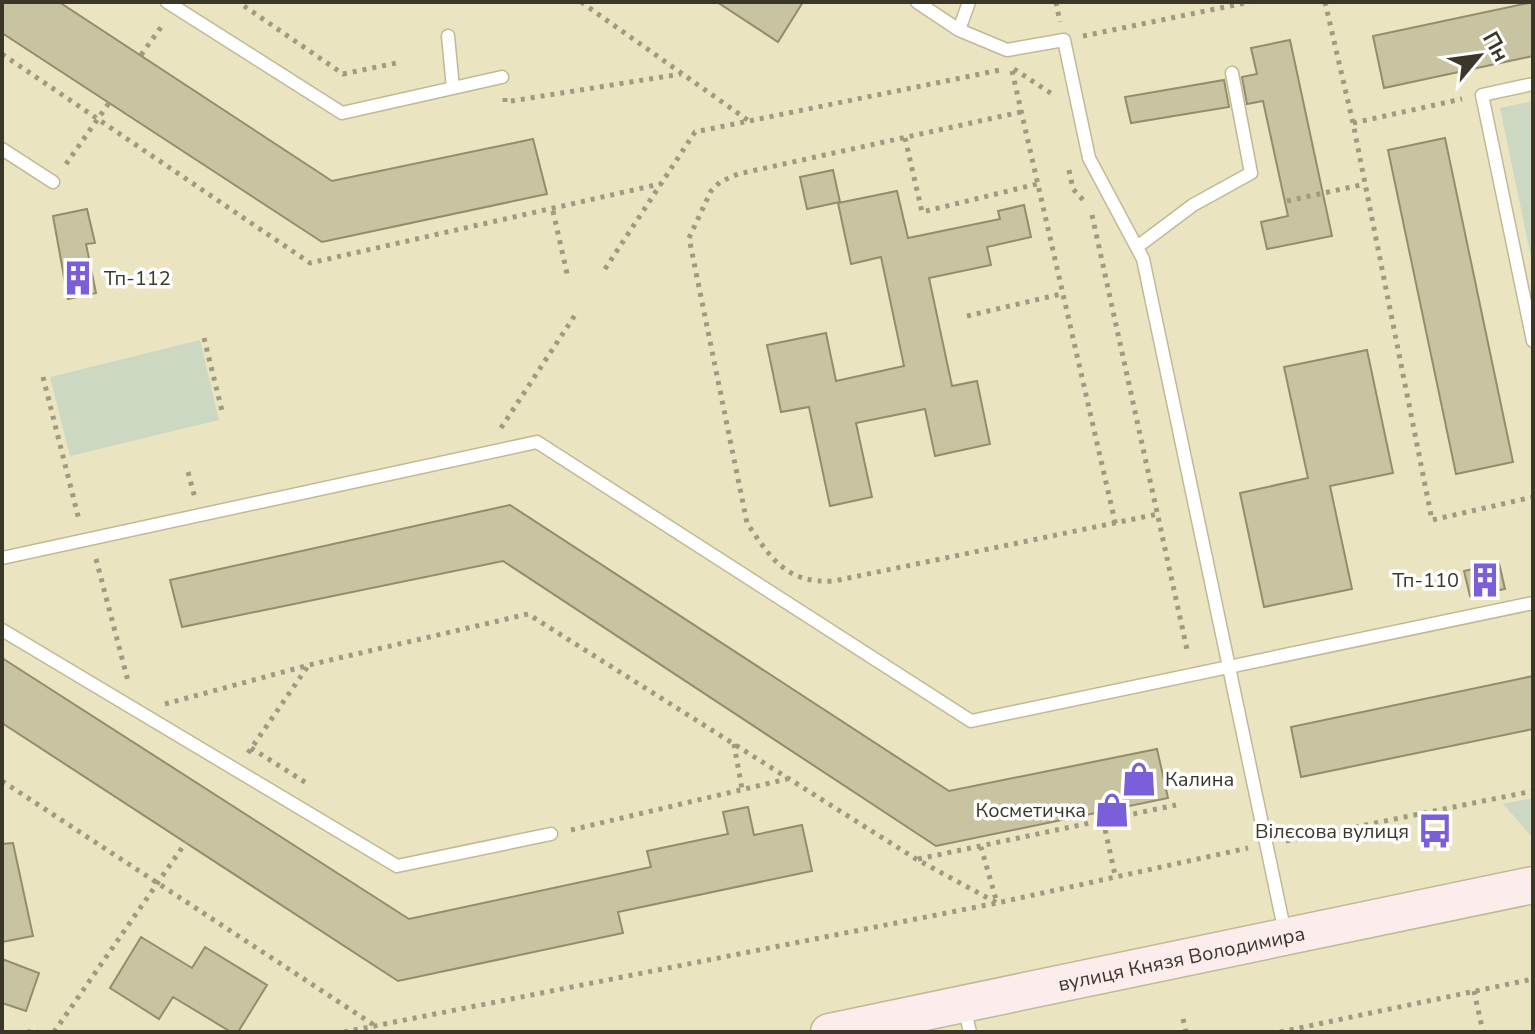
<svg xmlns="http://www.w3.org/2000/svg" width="1535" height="1034" font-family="'Nunito Sans',sans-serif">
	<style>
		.green { fill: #cdd8c3 }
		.building { fill: #c8c3a1; stroke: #938d6c; stroke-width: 2 }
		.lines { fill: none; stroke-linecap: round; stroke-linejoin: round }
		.service-casing { stroke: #bfb997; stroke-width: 15 }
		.secondary-casing { stroke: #bfb997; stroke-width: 39 }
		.path { stroke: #9f9b81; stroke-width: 5; stroke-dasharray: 4 6; stroke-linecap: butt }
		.service { stroke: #fff; stroke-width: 12 }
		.secondary { stroke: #fdecec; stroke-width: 36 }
		.labels { text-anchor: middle; stroke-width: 7; stroke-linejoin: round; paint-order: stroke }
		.poi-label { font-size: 20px; fill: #3a3729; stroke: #fff; text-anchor: end }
		.street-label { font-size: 20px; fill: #3a3729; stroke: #fff }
	</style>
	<rect width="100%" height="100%" fill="#eae4c1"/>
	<!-- green -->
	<path class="green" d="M1533,101V267L1500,108Z
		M200,340L219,420L70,456L50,377Z
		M1533,798V838L1503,804Z"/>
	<!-- building -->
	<path class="building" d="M2,2H59L332,181L533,139L547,194L322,242L2,33Z
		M717,2H803L778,42Z
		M1533,2V56L1384,88L1373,36Z
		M1290,40L1332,236L1267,249L1261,222L1288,216L1263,101L1247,104L1242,77L1257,74L1251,48Z
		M1224,80L1229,107L1131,123L1125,97Z
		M1445,138L1513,462L1456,474L1388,150Z
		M833,170L840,202L807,209L800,177Z
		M897,191L908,238L1000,219L998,211L1024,205L1031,237L987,247L991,265L929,278L952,386L977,381L990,444L935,456L925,409L856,423L872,497L830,506L809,407L781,412L767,345L826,333L836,381L904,366L881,257L851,264L838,203Z
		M87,209L95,243L86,244L96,293L68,299L53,216Z
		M1367,350L1393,473L1330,486L1352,589L1264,607L1240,493L1308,478L1284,367Z
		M510,505L949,791L1157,749L1168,798L936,846L503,561L182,627L170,580Z
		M1499,563L1505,589L1470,596L1464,571Z
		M2,658L409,919L651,867L647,851L728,834L723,812L748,807L754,835L802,825L812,871L618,912L623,933L398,981L2,723Z
		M1533,676V729L1301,777L1291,727Z
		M13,843L33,936L2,942V844Z
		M141,937L192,968L205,947L267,985L238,1032H231L173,997L159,1019L110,988Z
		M2,959L39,973L26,1011L2,1003Z"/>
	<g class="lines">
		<!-- service casing -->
		<g class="service-casing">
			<path id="service" d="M167,2L342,113L502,77
				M917,2L959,30L1007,50L1064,40L1089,158L1143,259L1285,933
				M959,30L969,2
				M448,36L453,88
				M1533,84L1482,95L1533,341
				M2,149L53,182
				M1137,247L1193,205L1251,173L1232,73
				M2,558L537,442L971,721L1533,603
				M2,630L397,866L551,834
				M964,1007L970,1032"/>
		</g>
		<!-- secondary casing -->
		<g class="secondary-casing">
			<g id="secondary">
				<path id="s1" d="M829,1032L1533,885"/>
			</g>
		</g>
		<!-- path -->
		<path class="path" d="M581,2L749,121
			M1056,2L1060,22
			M1325,2L1353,123L1432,520L1533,497
			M244,6L343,74L401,62
			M1083,36L1250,2
			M2,54L310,263L660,184
			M141,55L164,23
			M1014,69L1052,94
			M1012,71L1116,526
			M505,98V102L681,74
			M1021,112L738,174L720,182L711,191L689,238L747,523C771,559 787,584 834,581L1158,514
			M1353,123L1462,99
			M905,138L922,212L1037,184
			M66,164L109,103
			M1069,170L1073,189L1086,203
			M1287,201L1365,184
			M553,211L568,278
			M1092,215L1188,654
			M605,269L695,132L1000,70
			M967,316L1061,294
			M204,338L223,415
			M43,377L79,520
			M501,428L575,315
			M188,472L195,498
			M96,559L128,681
			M165,704L309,665L528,614L916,859L997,903L981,847
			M734,744L742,789
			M251,748L308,784
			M248,753L308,666
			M2,781L374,1025
			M1103,820L1115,875
			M571,830L787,779
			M1286,841L1533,791
			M918,859L1176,805
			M1474,991L1483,1032
			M1183,1019L1186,1032
			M27,1032H38
			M54,1032L186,842
			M344,1032L997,903L1248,848
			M1280,1032L1533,979"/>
		<!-- service -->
		<use href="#service" class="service"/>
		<!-- secondary -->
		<use href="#secondary" class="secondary"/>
	</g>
	<!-- icons -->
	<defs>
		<g id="building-bare" transform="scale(2.76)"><path d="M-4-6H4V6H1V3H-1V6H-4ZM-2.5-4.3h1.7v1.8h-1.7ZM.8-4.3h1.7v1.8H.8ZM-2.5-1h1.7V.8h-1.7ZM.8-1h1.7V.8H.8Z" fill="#7b5fda" stroke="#fff" stroke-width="2.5" paint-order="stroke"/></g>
		<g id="shop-bare" transform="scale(2.76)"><path d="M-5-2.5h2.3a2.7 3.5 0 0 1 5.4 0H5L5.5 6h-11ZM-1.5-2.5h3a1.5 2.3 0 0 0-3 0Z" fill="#7b5fda" stroke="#fff" stroke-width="2.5" paint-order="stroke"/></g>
		<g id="bus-bare" transform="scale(2.76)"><path d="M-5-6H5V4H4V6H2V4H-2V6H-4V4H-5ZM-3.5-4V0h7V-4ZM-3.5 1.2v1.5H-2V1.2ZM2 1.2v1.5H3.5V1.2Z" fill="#7b5fda" stroke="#fff" stroke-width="2.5" paint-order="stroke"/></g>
	</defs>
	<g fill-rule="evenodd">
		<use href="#building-bare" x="78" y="278"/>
		<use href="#building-bare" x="1485" y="580"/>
		<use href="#shop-bare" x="1139" y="779"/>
		<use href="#shop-bare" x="1112" y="810"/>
		<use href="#bus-bare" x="1435" y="831"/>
	</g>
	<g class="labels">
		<!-- poi labels -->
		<g class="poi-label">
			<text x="104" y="285" text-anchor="start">Тп-112</text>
			<text x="1459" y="587">Тп-110</text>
			<text x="1165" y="786" text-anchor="start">Калина</text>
			<text x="1086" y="817">Косметичка</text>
			<text x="1409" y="838">Вілєсова вулиця</text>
		</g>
		<!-- street labels -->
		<g class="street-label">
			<text dy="7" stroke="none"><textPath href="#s1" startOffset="360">вулиця Князя Володимира</textPath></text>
		</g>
	</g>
	<!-- border -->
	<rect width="1535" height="1034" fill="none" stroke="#3a3729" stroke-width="8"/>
	<!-- north arrow -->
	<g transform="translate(1479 56) rotate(61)" stroke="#ffffff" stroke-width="6" paint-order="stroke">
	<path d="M0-6L14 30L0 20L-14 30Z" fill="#3a3729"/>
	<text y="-12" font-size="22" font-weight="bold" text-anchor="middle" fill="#3a3729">Пн</text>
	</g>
</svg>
